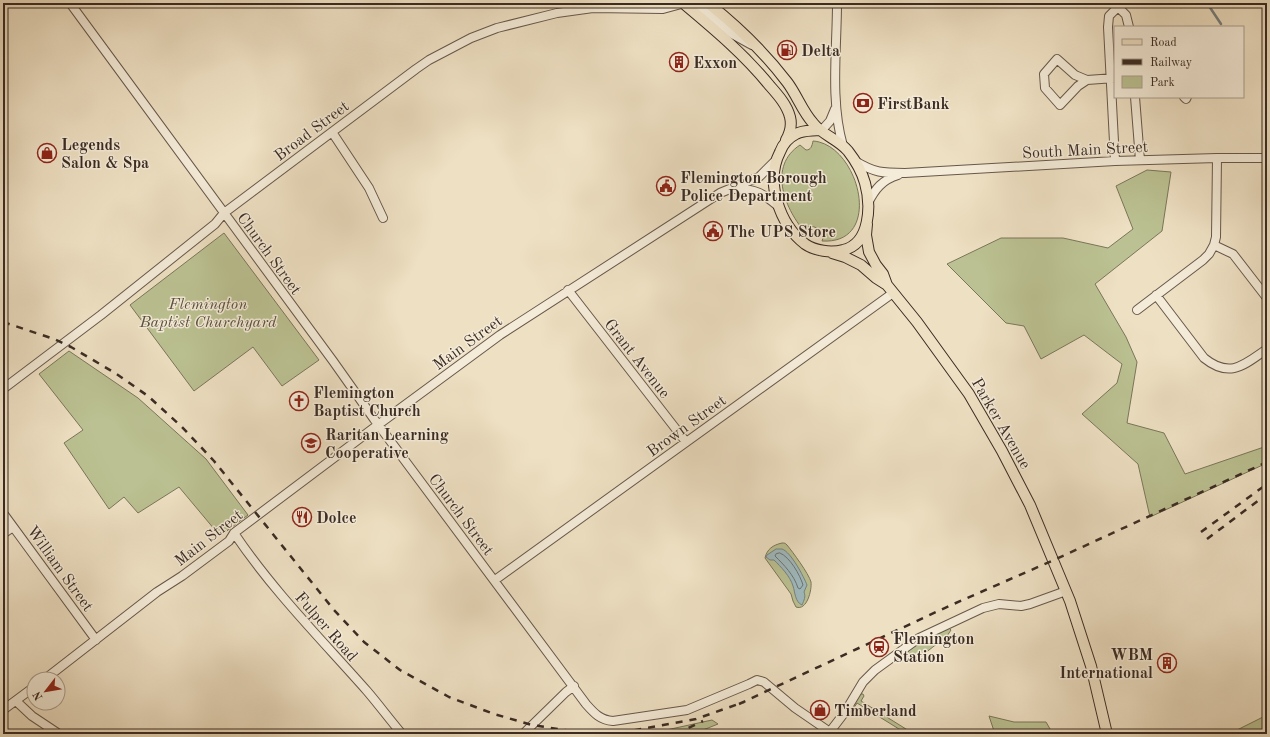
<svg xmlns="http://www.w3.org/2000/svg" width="1270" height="737" font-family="'Old Standard TT',serif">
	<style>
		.green { fill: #bbc192; stroke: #7a765a }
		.water { fill: #9fbabf; stroke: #778181 }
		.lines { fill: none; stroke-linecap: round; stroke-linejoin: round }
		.shore { stroke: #6c7271; stroke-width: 1 }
		.stream { stroke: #778181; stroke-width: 2.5 }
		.minor-casing { stroke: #67584b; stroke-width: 10 }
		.major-casing { stroke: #3a2b23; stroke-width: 12 }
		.minor { stroke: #f4ebd8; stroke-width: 8 }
		.major { stroke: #eee0c3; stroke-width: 10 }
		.rail { stroke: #3a2b23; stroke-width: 2.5; stroke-dasharray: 7 7; stroke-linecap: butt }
		.labels { text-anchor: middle; stroke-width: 3; stroke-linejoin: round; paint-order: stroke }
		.poi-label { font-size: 16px; font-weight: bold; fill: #3a2b23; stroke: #f4ebd8; text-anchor: start }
		.street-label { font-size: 16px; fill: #3a2b23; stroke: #f4ebd8 }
		.park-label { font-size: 16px; font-style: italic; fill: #5a503f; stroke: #f4ebd8 }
	</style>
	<rect width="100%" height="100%" fill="#eee0c3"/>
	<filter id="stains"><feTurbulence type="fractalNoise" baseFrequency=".005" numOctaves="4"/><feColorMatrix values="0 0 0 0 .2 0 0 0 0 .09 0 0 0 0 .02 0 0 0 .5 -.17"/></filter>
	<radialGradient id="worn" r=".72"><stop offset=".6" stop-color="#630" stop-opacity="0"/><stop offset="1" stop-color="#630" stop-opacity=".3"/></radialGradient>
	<!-- green -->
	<path class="green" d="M813,141C859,144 885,245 822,241L823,238C821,228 813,224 805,228L804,231C784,207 768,166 800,145L806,150C811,150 812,146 813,141Z
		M1147,170L1171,172L1162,231L1095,284L1126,337L1137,362L1127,423L1164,433L1185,474L1264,447L1267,445V463L1150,517L1138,464L1082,414L1117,383L1122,364L1084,335L1041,359L1024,326L1006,323L947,264L1001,238H1063L1108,248L1133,229L1116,186Z
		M224,233L319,360L282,386L253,347L194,391L130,305Z
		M69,351L138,398L206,459L248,515L220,536L179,487L138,513L124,497L109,509L64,443L83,430L39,374Z
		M782,543C785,543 785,543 787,545C792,551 809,574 811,582C812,590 807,611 796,607L793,601L791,594L765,558C767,549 773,545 782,543Z
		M949,628L951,630L947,636L920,657L915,659H908L906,656L907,652L921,642Z
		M860,694H863L864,696L861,701L914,734H907L857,703L854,708H852Z
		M1267,715V734H1229Z
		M989,716L1014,722H1046L1053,734H995Z
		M712,720L718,724L698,732L695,731L688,734H648Z"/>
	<!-- water -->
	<path class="water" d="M776,549C777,549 781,549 782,549C791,552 804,577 807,585L804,592C806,597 804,600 802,605C795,602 795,592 793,586C790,576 781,567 774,560H770L766,557L767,555Z"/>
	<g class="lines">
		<!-- shore -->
		<path class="shore" d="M780,553C790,557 800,575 803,585L800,589L798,588C794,575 784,565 775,556L776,554Z"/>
		<!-- stream -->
		<path class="stream" d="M1207,3L1221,24
			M1181,7L1182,3"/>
		<!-- minor casing -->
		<g class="minor-casing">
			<path id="minor" d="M70,3L333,361L374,419L586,704C594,713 600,720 613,721L687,710L749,684L757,680L764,682L795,708L830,732
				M693,3L699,6L732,34L752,45
				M837,3C837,49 830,101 843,146
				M1265,3H1267
				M1118,7L1126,15L1129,27
				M1057,59L1075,75L1087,80L1078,86L1060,105L1045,88L1044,74Z
				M1087,80L1115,78
				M1135,97L1140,160
				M1184,97L1186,99L1187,97
				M821,131L830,121L835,109
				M332,132L369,188L383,218
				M855,161C875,173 882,173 905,173L1115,161L1217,158H1267
				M1115,161L1108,27L1109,16L1118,7
				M735,189C755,188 764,194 779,207
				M868,203C875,189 882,180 898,175
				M1214,245L1233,254L1267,298
				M568,290L686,442
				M1156,295L1204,358C1230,379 1244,365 1267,349
				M1137,310L1203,260L1209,254L1214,245L1216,237L1217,158
				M3,389L101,315L215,224L224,213L416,69L429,60L471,38L497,28L557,13L593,8L663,9L685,3
				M3,513L96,640
				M234,533C273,591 322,640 367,691C379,705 390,720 402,734
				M3,534L13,527
				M495,580L893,293
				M45,679L157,592L182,576L229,541L234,533L371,430L500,335L720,193L759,177L777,159
				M16,701L32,716L59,734
				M3,710L34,687
				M523,734L566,692L574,686
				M826,734L832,729L845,712L863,682L875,670L919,638L983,608L999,604L1021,606L1030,604L1066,591"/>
		</g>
		<!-- major casing -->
		<g class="major-casing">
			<path id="major" d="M683,3C714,29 744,54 770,86C778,95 787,105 790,117C792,125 790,133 786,140
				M708,3C737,26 765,53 787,82C797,95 802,111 813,123C822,135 838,139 848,151C855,160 862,172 865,183C871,204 871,244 843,250C831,253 815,251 805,244C779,224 765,181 780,152C783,144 788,138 796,134C803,130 811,131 819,130
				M867,224L866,235L869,252L876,265L883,274L887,285L917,322L969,394L1002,451L1030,505L1070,601L1091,666L1107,734
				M832,253L845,257L861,265L876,278L887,285"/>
		</g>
		<!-- minor -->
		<use href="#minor" class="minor"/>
		<!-- major -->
		<use href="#major" class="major"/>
		<!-- rail -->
		<path class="rail" d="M3,322L54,339L71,347L115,373L148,396L182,427L214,461L334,610L364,642L400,670L449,697L494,714L532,725L571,731L609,733L630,731L696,719L744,702
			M1201,532L1267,484
			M1207,539L1267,494
			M739,704L949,606L1054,560L1267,462
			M676,734L703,721"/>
	</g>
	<!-- icons -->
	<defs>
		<g id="fuel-ring" transform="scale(1)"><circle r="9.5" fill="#f4ebd8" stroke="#8f2418" stroke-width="1.5"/><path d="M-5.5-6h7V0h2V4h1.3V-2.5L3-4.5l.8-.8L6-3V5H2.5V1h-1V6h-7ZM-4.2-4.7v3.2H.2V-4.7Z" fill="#8f2418"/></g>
		<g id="building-ring" transform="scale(1)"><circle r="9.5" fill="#f4ebd8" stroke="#8f2418" stroke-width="1.5"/><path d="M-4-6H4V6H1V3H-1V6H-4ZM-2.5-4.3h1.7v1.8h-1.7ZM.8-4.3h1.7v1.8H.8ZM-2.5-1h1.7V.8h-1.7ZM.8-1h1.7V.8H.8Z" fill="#8f2418"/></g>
		<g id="bank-ring" transform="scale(1)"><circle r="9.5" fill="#f4ebd8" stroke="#8f2418" stroke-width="1.5"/><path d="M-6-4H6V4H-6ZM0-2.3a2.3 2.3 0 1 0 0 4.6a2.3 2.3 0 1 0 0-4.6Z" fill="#8f2418"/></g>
		<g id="shop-ring" transform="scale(1)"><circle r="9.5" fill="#f4ebd8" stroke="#8f2418" stroke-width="1.5"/><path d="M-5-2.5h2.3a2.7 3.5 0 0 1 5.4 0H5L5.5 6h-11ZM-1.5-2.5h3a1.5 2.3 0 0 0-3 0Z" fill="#8f2418"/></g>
		<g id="civic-ring" transform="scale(1)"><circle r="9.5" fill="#f4ebd8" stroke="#8f2418" stroke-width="1.5"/><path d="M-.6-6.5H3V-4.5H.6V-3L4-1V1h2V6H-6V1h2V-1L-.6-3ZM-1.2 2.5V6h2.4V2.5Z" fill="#8f2418"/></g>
		<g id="church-ring" transform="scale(1)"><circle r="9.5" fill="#f4ebd8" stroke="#8f2418" stroke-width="1.5"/><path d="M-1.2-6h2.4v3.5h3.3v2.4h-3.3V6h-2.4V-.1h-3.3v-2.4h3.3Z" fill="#8f2418"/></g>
		<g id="school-ring" transform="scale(1)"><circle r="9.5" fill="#f4ebd8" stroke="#8f2418" stroke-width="1.5"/><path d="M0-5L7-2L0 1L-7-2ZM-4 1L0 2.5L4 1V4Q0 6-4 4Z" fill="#8f2418"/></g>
		<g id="restaurant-ring" transform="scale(1)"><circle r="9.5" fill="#f4ebd8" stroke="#8f2418" stroke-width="1.5"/><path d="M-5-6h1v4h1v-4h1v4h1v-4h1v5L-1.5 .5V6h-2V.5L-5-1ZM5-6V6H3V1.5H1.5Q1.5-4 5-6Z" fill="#8f2418"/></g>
		<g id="station-ring" transform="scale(1)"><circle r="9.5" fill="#f4ebd8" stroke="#8f2418" stroke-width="1.5"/><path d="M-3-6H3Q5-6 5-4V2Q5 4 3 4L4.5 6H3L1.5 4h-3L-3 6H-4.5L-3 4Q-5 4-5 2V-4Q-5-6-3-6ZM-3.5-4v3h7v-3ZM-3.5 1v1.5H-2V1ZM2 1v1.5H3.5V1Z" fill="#8f2418"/></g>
	</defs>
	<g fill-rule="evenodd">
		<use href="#fuel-ring" x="787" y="50"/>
		<use href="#building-ring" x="679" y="62"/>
		<use href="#bank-ring" x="863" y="103"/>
		<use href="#shop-ring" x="47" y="153"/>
		<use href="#civic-ring" x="666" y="186"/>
		<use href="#civic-ring" x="713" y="231"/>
		<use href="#church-ring" x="299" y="401"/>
		<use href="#school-ring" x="311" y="443"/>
		<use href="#restaurant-ring" x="302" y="517"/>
		<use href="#station-ring" x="879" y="647"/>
		<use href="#building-ring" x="1167" y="663"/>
		<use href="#shop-ring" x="820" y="710"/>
	</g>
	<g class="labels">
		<!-- poi labels -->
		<g class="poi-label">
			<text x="801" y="56">Delta</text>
			<text x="693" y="68">Exxon</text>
			<text x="877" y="109">FirstBank</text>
			<text x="61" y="150">Legends<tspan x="61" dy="18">Salon &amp; Spa</tspan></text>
			<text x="680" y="183">Flemington Borough<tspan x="680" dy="18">Police Department</tspan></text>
			<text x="727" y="237">The UPS Store</text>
			<text x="313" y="398">Flemington<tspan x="313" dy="18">Baptist Church</tspan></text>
			<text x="325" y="440">Raritan Learning<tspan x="325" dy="18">Cooperative</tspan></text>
			<text x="316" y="523">Dolce</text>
			<text x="893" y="644">Flemington<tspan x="893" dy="18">Station</tspan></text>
			<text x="1153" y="660" text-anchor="end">WBM<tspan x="1153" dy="18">International</tspan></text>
			<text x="834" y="716">Timberland</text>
		</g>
		<!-- street labels -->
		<g class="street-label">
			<text transform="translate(311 130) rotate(-37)" y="6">Broad Street</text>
			<text transform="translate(1085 149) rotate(-3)" y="6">South Main Street</text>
			<text transform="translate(270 253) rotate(54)" y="6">Church Street</text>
			<text transform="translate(467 342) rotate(-36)" y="6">Main Street</text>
			<text transform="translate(638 358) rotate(52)" y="6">Grant Avenue</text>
			<text transform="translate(1002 423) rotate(60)" y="6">Parker Avenue</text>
			<text transform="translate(686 425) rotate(-36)" y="6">Brown Street</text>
			<text transform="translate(462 514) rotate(53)" y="6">Church Street</text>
			<text transform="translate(208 537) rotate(-38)" y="6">Main Street</text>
			<text transform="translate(61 568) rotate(54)" y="6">William Street</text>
			<text transform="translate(327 626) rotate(49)" y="6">Fulper Road</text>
		</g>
		<!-- park labels -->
		<g class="park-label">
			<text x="208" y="309">Flemington<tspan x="208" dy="18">Baptist Churchyard</tspan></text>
		</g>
	</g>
	<!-- margin -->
	<rect width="1270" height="737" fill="none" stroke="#eee0c3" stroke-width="16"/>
	<rect x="4" y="4" width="1262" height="729" fill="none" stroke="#3a2b23" stroke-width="2"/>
	<rect x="8" y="8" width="1254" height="721" fill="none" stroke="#3a2b23"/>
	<!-- legend -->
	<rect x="1114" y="26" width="130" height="72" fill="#f4ebd8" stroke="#aa9e90"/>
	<rect x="1122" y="39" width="20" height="6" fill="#eee0c3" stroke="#aa9e90"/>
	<text x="1150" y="46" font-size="12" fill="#3a2b23">Road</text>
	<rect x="1122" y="59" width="20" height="6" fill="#3a2b23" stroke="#aa9e90"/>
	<text x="1150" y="66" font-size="12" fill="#3a2b23">Railway</text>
	<rect x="1122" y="76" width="20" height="12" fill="#bbc192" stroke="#aa9e90"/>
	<text x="1150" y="86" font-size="12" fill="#3a2b23">Park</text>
	<!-- north arrow -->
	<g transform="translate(46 691) rotate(239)"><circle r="19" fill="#f4ebd8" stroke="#aa9e90"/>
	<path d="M0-3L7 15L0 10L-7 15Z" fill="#8f2418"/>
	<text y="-6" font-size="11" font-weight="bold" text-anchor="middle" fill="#3a2b23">N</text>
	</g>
	<rect width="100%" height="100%" filter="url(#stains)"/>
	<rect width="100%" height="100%" fill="url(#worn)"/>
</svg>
